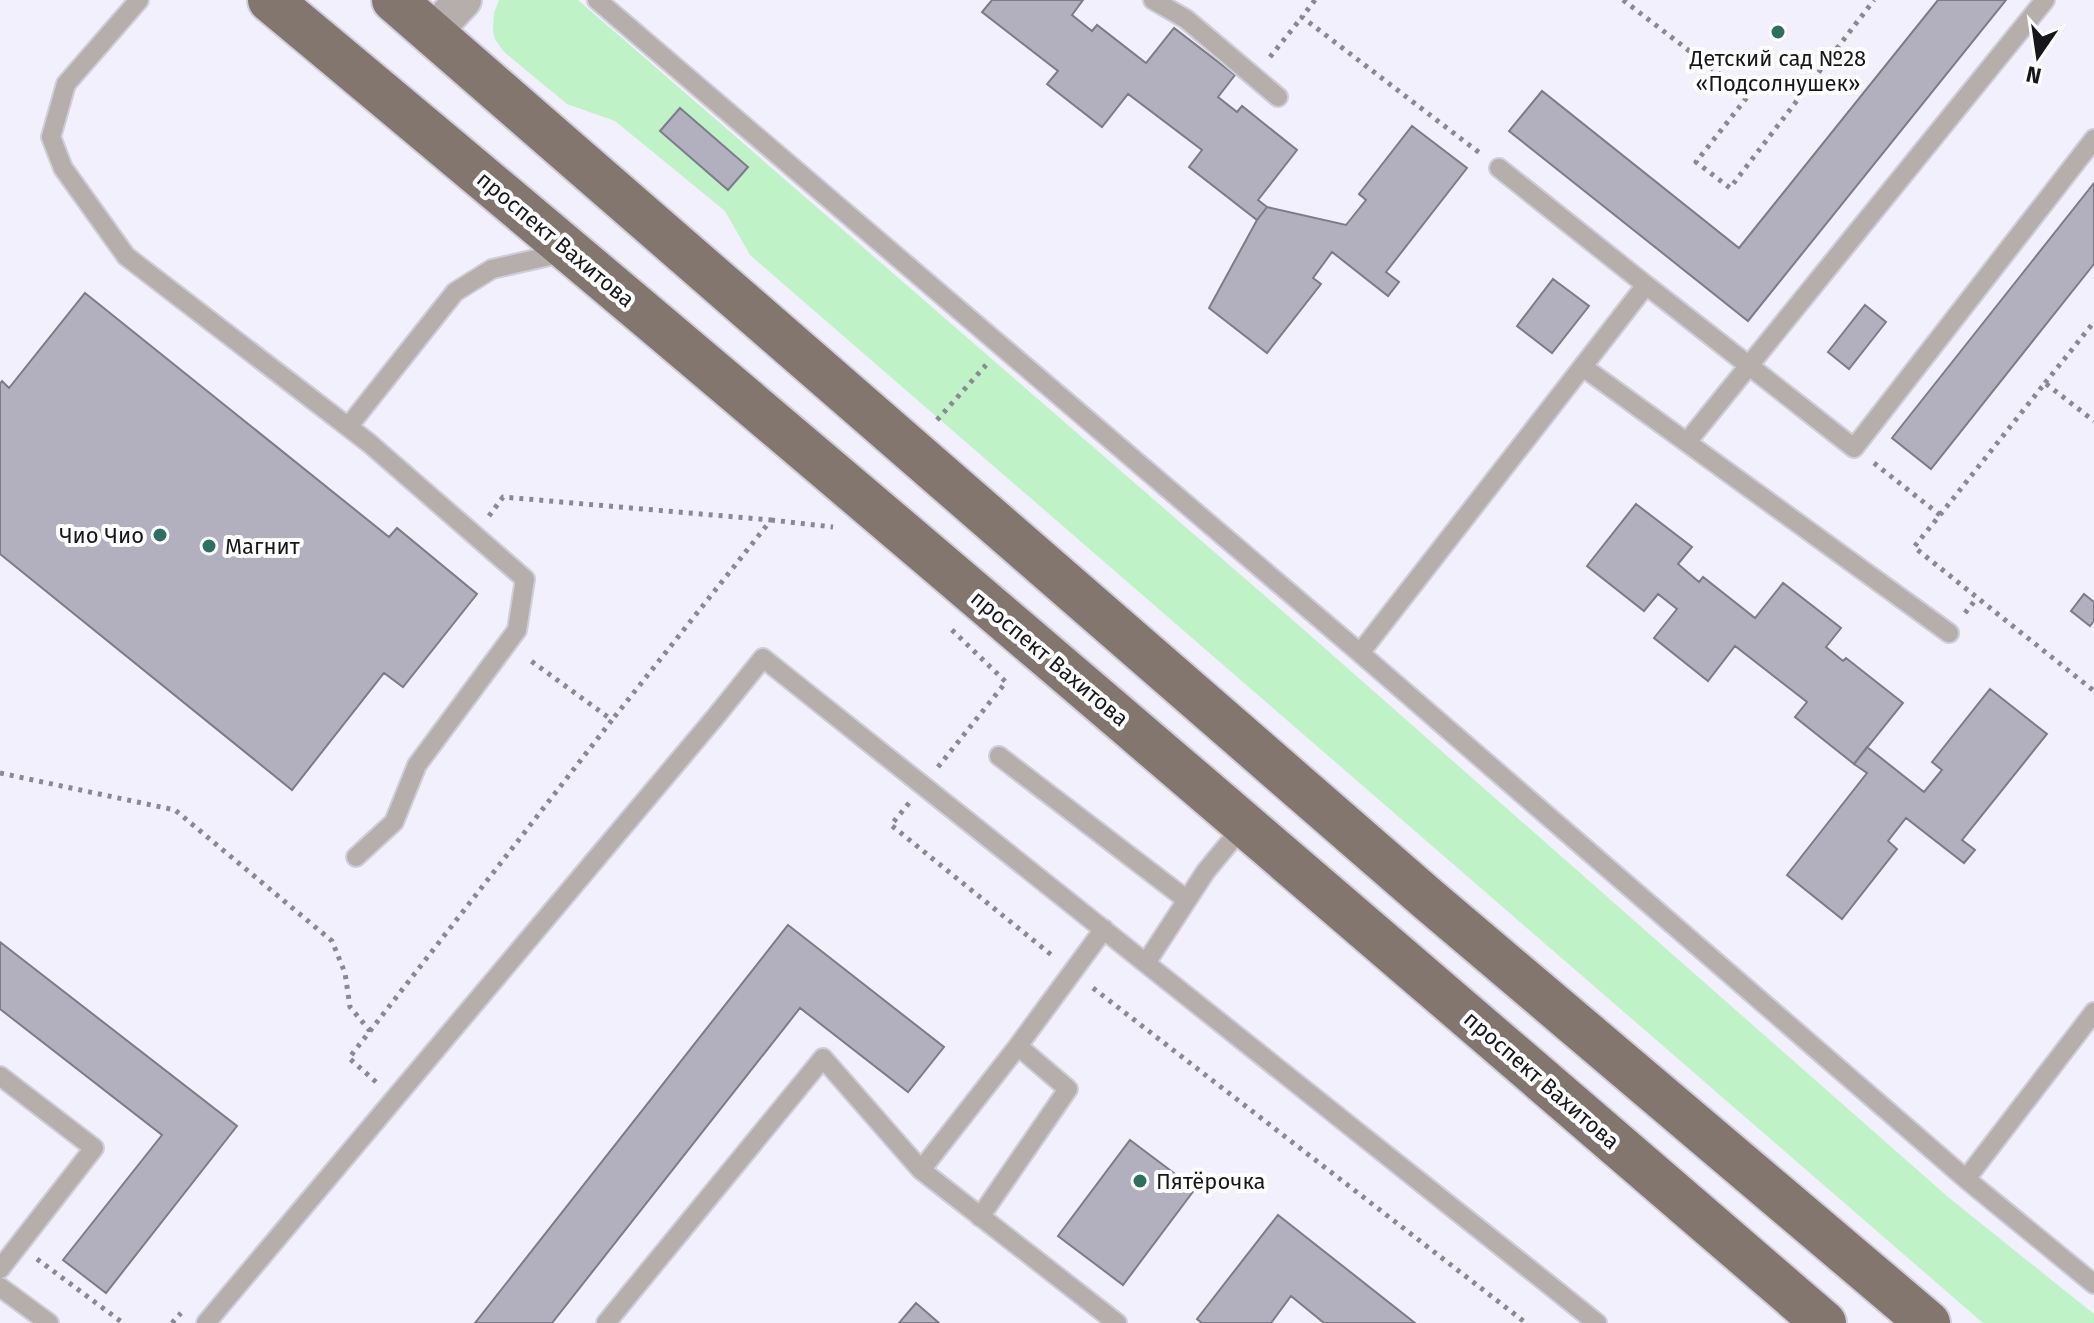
<svg xmlns="http://www.w3.org/2000/svg" width="2094" height="1323" font-family="'Fira Sans',sans-serif">
	<style>
		.green { fill: #bff2c7 }
		.building { fill: #b2b0bf; stroke: #7d7b89; stroke-width: 2 }
		.lines { fill: none; stroke-linecap: round; stroke-linejoin: round }
		.service-casing { stroke: #cfcdd9; stroke-width: 22 }
		.minor-casing { stroke: #cfcdd9; stroke-width: 40 }
		.primary-casing { stroke: #cfcdd9; stroke-width: 48 }
		.path { stroke: #8a8993; stroke-width: 5; stroke-dasharray: 4 6; stroke-linecap: butt }
		.service { stroke: #b5aeaa; stroke-width: 18 }
		.minor { stroke: #b5aeaa; stroke-width: 36 }
		.primary { stroke: #82766f; stroke-width: 44 }
		.poi-dot { fill: #2d6f60; stroke: #fff; stroke-width: 3 }
		.labels { text-anchor: middle; stroke-width: 8; stroke-linejoin: round; paint-order: stroke }
		.poi-label { font-size: 22px; fill: #16161b; stroke: #fff; text-anchor: start }
		.street-label { font-size: 22px; fill: #16161b; stroke: #fff }
	</style>
	<rect width="100%" height="100%" fill="#f2f0fd"/>
	<!-- green -->
	<path class="green" d="M499,0H578L1303,629L1948,1197L2094,1314V1323H1983L750,255L725,211L615,121L567,104L503,51L495,39L493,31L494,13Z"/>
	<!-- building -->
	<path class="building" d="M992,0H1083L1072,15L1092,31L1097,25L1146,63L1174,28L1235,75L1218,97L1237,112L1242,106L1297,150L1258,200L1267,207L1257,220L1189,167L1202,150L1128,94L1102,127L1047,84L1058,71L982,12Z
		M1938,0H2006L1748,321L1509,131L1542,91L1739,248Z
		M680,108L748,167L728,190L660,131Z
		M1412,126L1467,168L1386,272L1399,282L1388,296L1332,252L1313,278L1321,284L1267,353L1209,308L1257,220L1267,207L1346,225L1366,200L1359,194Z
		M2094,183V264L1931,469L1892,438Z
		M1553,279L1589,306L1552,353L1517,326Z
		M85,293L389,537L397,528L477,594L403,687L384,673L292,790L0,554V384L2,381L9,388Z
		M1865,305L1886,322L1849,369L1828,352Z
		M1636,504L1692,547L1678,564L1699,582L1703,577L1755,618L1783,583L1841,628L1826,647L1843,661L1846,658L1903,703L1854,764L1795,717L1807,702L1735,646L1708,681L1654,638L1677,609L1658,594L1644,611L1587,566Z
		M2084,594L2094,602V621L2090,626L2071,611Z
		M1990,689L2047,734L1962,840L1975,850L1964,863L1906,818L1888,841L1897,849L1842,919L1787,875L1867,773L1854,764L1867,747L1924,792L1942,770L1932,762Z
		M788,925L944,1047L908,1092L800,1008L552,1323H475Z
		M0,942L237,1126L106,1293L63,1260L162,1135L0,1009Z
		M1130,1140L1195,1189L1123,1285L1058,1236Z
		M1278,1215L1415,1323H1324L1291,1296L1271,1323H1202L1197,1319Z
		M916,1303L939,1323H899Z"/>
	<g class="lines">
		<!-- service casing -->
		<g class="service-casing">
			<path id="service" d="M139,0L66,84L51,137L63,168L126,256L369,443L525,579L517,630L417,765L394,822L356,857
				M597,0L1360,653L1966,1179L2094,1284
				M1153,0L1186,19L1278,97
				M1499,168L1646,285
				M1583,367L1949,633
				M348,427L455,292L492,269L567,252
				M1687,442L2045,0
				M1360,653L1646,285L1854,448L2094,139
				M999,756L1187,900
				M1146,963L1206,871L1245,824
				M0,1076L94,1148L0,1269
				M921,1170L1018,1046L1104,929
				M1966,1179L2094,1012
				M980,1217L1068,1089L1018,1046
				M0,1287L49,1323
				M206,1323L717,715L763,658L1597,1323
				M606,1323L823,1058L921,1170L1117,1323"/>
		</g>
		<!-- minor casing -->
		<g class="minor-casing">
			<path id="minor" d="M432,33L463,0"/>
		</g>
		<!-- primary casing -->
		<g class="primary-casing">
			<path id="primary" d="M270,0C793,435 1309,879 1824,1323
				M394,0L1429,900L1928,1323"/>
		</g>
		<!-- path -->
		<path class="path" d="M1315,0L1302,17L1481,154
			M1623,0L1748,96L1696,162L1730,188L1874,0
			M1270,57L1302,17
			M2045,383L2094,322
			M937,420L986,365
			M1874,463L1940,515L1914,547L2094,691
			M1940,515L2045,383L2094,421
			M489,516L503,497L771,520L612,720
			M771,520L833,527
			M1965,613L1977,598
			M938,767L1006,682L951,629
			M0,773L175,810L332,941L345,973L350,1007L370,1031
			M909,803L891,825L1054,957
			M1093,988L1526,1323
			M376,1082L349,1058L612,720L527,658
			M37,1259L123,1323
			M172,1323L181,1313"/>
		<!-- service -->
		<use href="#service" class="service"/>
		<!-- minor -->
		<use href="#minor" class="minor"/>
		<!-- primary -->
		<use href="#primary" class="primary"/>
	</g>
	<!-- markers -->
	<g class="poi-dot">
		<circle cx="1778" cy="32" r="8"/>
		<circle cx="160" cy="535" r="8"/>
		<circle cx="209" cy="546" r="8"/>
		<circle cx="1140" cy="1181" r="8"/>
	</g>
	<g class="labels">
		<!-- poi labels -->
		<g class="poi-label">
			<text x="1778" y="66" text-anchor="middle">Детский сад №28<tspan x="1778" dy="25">«Подсолнушек»</tspan></text>
			<text x="144" y="543" text-anchor="end">Чио Чио</text>
			<text x="225" y="554">Магнит</text>
			<text x="1156" y="1189">Пятёрочка</text>
		</g>
		<!-- street labels -->
		<g class="street-label">
			<text transform="translate(556 239) rotate(40)" y="8">проспект Вахитова</text>
			<text transform="translate(1050 658) rotate(40)" y="8">проспект Вахитова</text>
			<text transform="translate(1542 1080) rotate(41)" y="8">проспект Вахитова</text>
		</g>
	</g>
	<!-- north arrow -->
	<g transform="translate(2038 56) rotate(193)" stroke="#ffffff" stroke-width="6" paint-order="stroke">
	<path d="M0-6L14 30L0 20L-14 30Z" fill="#16161b"/>
	<text y="-12" font-size="22" font-weight="bold" text-anchor="middle" fill="#16161b">N</text>
	</g>
</svg>
